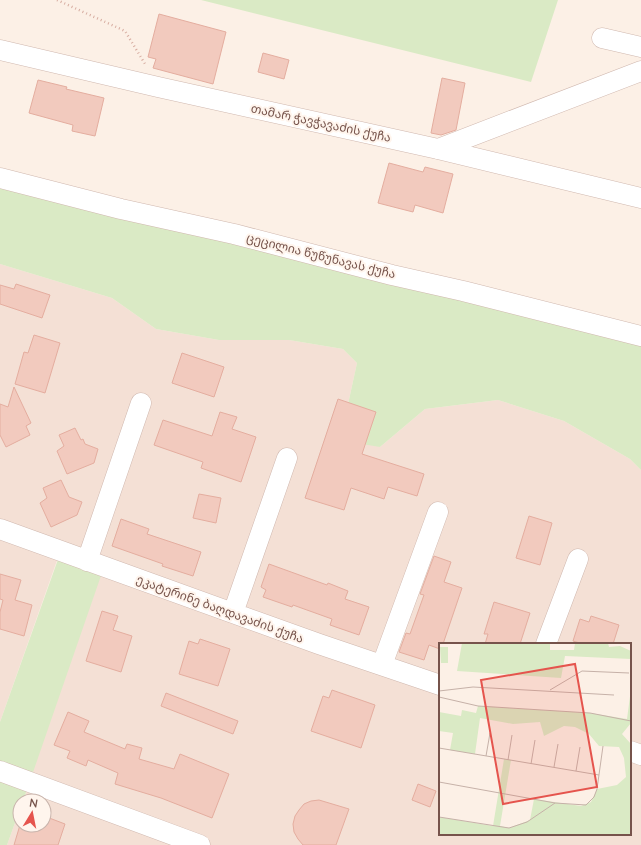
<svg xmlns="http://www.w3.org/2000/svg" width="641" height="845" font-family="Lato,'Noto Sans Georgian',sans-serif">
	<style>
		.residential { fill: #f4e0d5; fill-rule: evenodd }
		.green { fill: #daeac5 }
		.building { fill: #f2cabe; stroke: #e4ad9f }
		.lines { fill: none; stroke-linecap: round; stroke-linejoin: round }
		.street-casing { stroke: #d0b8af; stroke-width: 21 }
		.path { stroke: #d7ada1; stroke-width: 2.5; stroke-dasharray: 1 3; stroke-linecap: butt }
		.street { stroke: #fff; stroke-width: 20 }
		.labels { text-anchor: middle; stroke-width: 4; stroke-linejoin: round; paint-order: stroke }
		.street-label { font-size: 12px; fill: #76534b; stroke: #fff5ed }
		.inset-road { fill: none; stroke: #c6b1a8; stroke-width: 1 }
		.view { fill: #e5544d; fill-opacity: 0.15; stroke: #e5544d; stroke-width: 2 }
		.inset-edge { fill: none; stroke: #76534b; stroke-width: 2 }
	</style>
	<rect width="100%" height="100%" fill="#fcf0e6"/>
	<!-- residential -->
	<path class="residential" d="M0,264L112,298L156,329L219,340H289L343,349L357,363L345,418L380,447L425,409L498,400L564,421L630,459L641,470V845H7L20,809V825H44V801H23L30,781L60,552L0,722ZM440,644H630V834H440Z"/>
	<!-- green -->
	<path class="green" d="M201,0H558L531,82Z
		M0,178L641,336V470L630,459L564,421L498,400L425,409L380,447L350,442L345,418L357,363L343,349L289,340H219L156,329L112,298L0,264Z
		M61,551L104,567L30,781L23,801H20V809L7,845H0V722Z"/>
	<!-- building -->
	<path class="building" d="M159,14L226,32L213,84L153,68L156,59L148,57Z
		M263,53L289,60L284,79L258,72Z
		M442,78L465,83L456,130L441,135L431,133Z
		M38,80L67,87L66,89L104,98L95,136L72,131L73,125L29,113Z
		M389,163L423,172L425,167L453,174L443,213L415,205L413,212L378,203Z
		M16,284L50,295L42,318L0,304V285L14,289Z
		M34,335L60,343L45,393L15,384L24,352L28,353Z
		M182,353L224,367L214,397L172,383Z
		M14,387L31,423L26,426L30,435L6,447L0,435V404L8,407Z
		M338,399L376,412L362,454L424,474L417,496L388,487L384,499L351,488L344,510L305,498Z
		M220,412L237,417L232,429L256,437L241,482L201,468L203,462L154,445L163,420L212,436Z
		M75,428L81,440L83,439L85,444L98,449L94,463L67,474L57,451L64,446L59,435Z
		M61,480L69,497L82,502L77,515L51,527L40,503L47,498L43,488Z
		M199,494L221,498L216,523L193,518Z
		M529,516L552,523L540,565L516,558Z
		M121,519L149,529L147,534L201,552L193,576L162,566L163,564L112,546Z
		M434,556L451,562L444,582L462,588L443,644H440V649L429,645L424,660L399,652L406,633L410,634L424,595L420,594Z
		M269,564L327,585L328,583L348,591L345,599L369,607L359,635L330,625L332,619L293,605L292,607L263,597L266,590L261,587Z
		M0,574L21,580L15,600L32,605L24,636L0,629V612L3,600L0,599Z
		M494,602L530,613L520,644H485L488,634H484Z
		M102,611L118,616L113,630L132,636L121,672L86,661Z
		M591,616L619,625L613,644H583L573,641L580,619L589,622Z
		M200,639L230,649L218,686L179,674L189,641L198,644Z
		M332,690L375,705L361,748L311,731L323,696L329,698Z
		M166,693L238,721L233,734L161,706Z
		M68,712L89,721L84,732L125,749L127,744L142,748L139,759L174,769L180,754L229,774L212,818L161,798L115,784L118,773L88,760L86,766L67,758L70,751L54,745Z
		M418,784L436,791L430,807L412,800Z
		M319,800L349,809L336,845H303L298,839L294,832L293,824L295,816L299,810L304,804L311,801Z
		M44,816L65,824L58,845H14L20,825H44Z"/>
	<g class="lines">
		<!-- street casing -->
		<g class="street-casing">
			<path id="street" d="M602,38L641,47
				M0,50L158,87L438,149L641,198
				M438,149L641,71
				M0,178L121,209L234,234L392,275L463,291L641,336
				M0,529L319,644L440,685
				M87,561L141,403
				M233,613L287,458
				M546,644L578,559
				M382,665L438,512
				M630,751L641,755
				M0,771L200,845"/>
		</g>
		<!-- path -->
		<path class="path" d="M57,0L125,31L145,64"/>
		<!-- street -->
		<use href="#street" class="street"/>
	</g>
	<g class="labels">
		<!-- street labels -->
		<g class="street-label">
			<text transform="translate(321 123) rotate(12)" y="4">თამარ ჭავჭავაძის ქუჩა</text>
			<text transform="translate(321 256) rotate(14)" y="4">ცეცილია წუწუნავას ქუჩა</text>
			<text transform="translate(220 609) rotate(20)" y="4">ეკატერინე ბაღდავაძის ქუჩა</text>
		</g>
	</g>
	<!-- overview -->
	<g transform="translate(439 643)">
		<rect width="192" height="192" fill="#fcf0e6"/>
		<path d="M23,0H111V7H135L136,0H169L170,4L181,3L192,8V16L126,13L122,35L18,28ZM1,4H9V20H2ZM192,46V80L183,91L192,101V192H0V174L54,183L65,116L72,117L61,183L70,185L91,177L95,156L142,163L152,159L158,146L178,142L187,134L185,115L180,104L160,103L150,91L136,84L125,83L105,93L101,79L74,81L41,75L36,111L11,107L14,90L0,88V69L22,73L23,67L37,70L39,63L151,70L188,76Z" fill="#daeac5"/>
		<path class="inset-road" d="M111,47L143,28L190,30M0,48L34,44L175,52M0,54L39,63L151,70L192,78M0,105L160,132M47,113L51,90M69,117L73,92M92,121L96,97M115,124L119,101M137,128L141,104M0,139L116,160L147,162L155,154L158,146L164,103M0,174L70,185L88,179L116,160"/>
		<path class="view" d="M136,21L158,144L64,161L42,37Z"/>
		<rect width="192" height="192" class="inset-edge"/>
	</g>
	<!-- north arrow -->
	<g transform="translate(32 813) rotate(10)"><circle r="19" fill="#fff5ed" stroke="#c8b4ac"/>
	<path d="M0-3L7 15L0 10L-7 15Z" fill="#e5544d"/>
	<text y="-6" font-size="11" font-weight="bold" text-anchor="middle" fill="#76534b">N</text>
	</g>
</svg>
